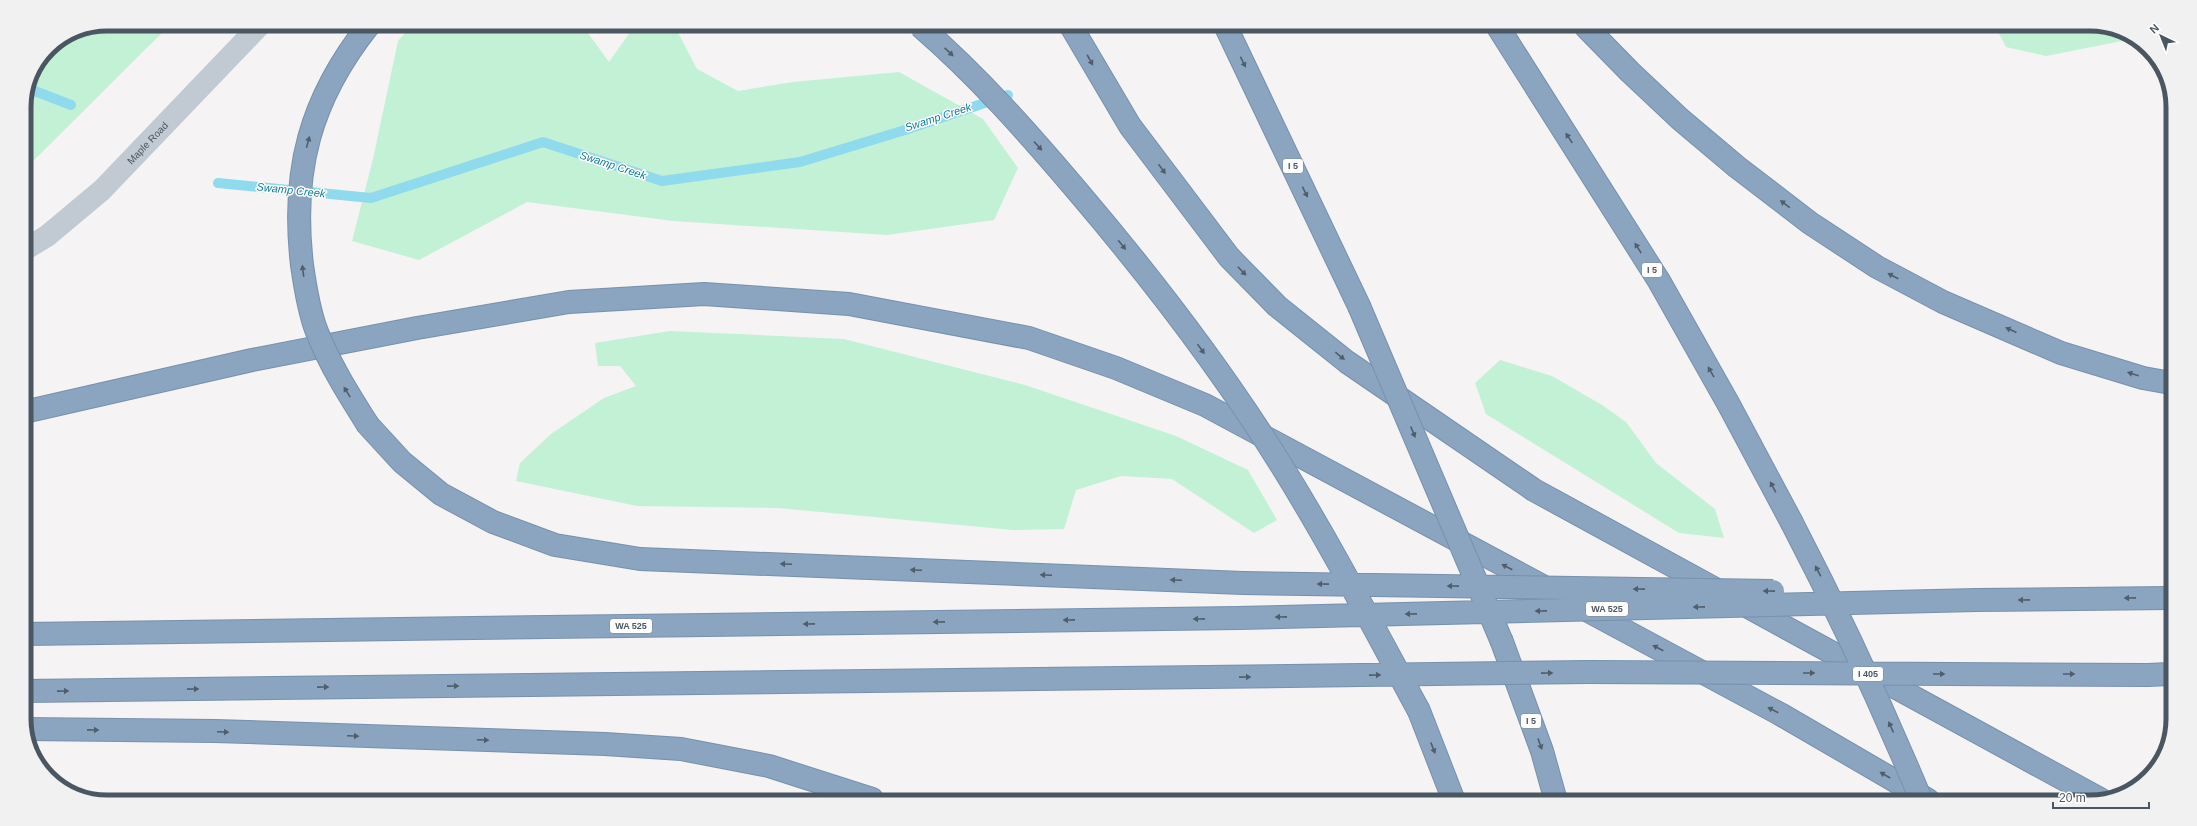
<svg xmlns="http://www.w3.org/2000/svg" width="2197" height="826" font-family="Helvetica,sans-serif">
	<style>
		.green { fill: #c3f1d5 }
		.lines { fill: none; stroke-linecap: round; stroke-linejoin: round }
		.stream { stroke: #90daee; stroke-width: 10 }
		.highway-casing { stroke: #7690ad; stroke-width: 24 }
		.minor { stroke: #c1cad2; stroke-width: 22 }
		.highway { stroke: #8ba5c1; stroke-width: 22 }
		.highway-bridge-casing { stroke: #7690ad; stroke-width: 24; stroke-linecap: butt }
		.highway-bridge { stroke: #8ba5c1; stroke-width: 22 }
		.oneway { fill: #505e6b }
		.labels { text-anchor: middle; stroke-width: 3; stroke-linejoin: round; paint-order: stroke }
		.shield { fill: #fff; stroke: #808990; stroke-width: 1 }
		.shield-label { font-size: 9px; font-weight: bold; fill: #4a5661 }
		.street-label { font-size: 10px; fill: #4a5661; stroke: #fff }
		.water-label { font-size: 11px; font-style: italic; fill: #0c7c9b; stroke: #fff }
		.rim { fill: none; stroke: #4a5661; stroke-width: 5 }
	</style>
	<rect width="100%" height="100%" fill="#f5f3f3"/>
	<!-- green -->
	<path class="green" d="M107,24H171L24,170C24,113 15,62 75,31C84,26 97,26 107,24Z
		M412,25H582L609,62L635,25H674L697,69L738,91L793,82L899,72L983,119L1018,168L994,220L887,235L673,221L527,202L419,260L352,241L373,159L398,41Z
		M1996,28L2117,29L2132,39L2046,56L2006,47Z
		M670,331L844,339L1025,385L1176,436L1248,470L1277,520L1254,533L1172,479L1121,476L1076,490L1064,529L1013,530L778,508L637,506L516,481L520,463L551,434L604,398L636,386L620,366H598L595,343Z
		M1500,360L1552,376L1602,405L1626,422L1656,463L1715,509L1724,538L1679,533L1486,414L1475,383Z"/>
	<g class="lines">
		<!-- stream -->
		<path class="stream" d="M27,88L71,105
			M218,183L371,198L543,142L662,181L800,162L905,130L1008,95"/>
		<!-- highway casing -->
		<g class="highway-casing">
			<path id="highway" d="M1071,26L1130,126L1229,257L1277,306L1347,362L1534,490L2100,799
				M1226,27L1359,306
				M1498,27L1659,281L1729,405L1791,521
				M1586,27L1630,72L1680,119L1737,167L1810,223L1877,267L1943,302L2061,353L2143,378L2171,383
				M24,412L252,360L417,328L569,302L704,294L849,304L1029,338L1116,368L1205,405L1550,590
				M368,425L402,462L441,494L493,522L555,545L640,559L1243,583
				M1976,600L2169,598
				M1579,606L1780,714L1928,800
				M24,634L1238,618
				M1502,642L1542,751L1556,801
				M2148,675L2169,674
				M24,691L1206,677
				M1419,711L1454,801
				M26,729L215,731L605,744L681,749L769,766L872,799"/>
		</g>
		<!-- minor -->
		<path class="minor" id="s1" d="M24,250L47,236L102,190L261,24"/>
		<!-- highway -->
		<use href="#highway" class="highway"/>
		<!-- highway-bridge casing -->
		<g class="highway-bridge-casing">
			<path id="highway-bridge" d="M920,26C978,76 1029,134 1079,193C1153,280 1223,371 1283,468C1332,547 1375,630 1419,711
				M1359,306L1502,642
				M368,425C349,395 330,365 317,332C309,312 305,286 302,265C291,171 310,99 369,25
				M1791,521C1839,613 1882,706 1922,802
				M1243,583L1773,591
				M1238,618L1976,600
				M1206,677L1588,672L2148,675"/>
		</g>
		<!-- highway-bridge -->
		<use href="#highway-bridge" class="highway-bridge"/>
	</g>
	<!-- one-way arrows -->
	<defs><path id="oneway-solid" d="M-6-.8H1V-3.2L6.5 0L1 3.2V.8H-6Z"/></defs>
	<g class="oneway">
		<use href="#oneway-solid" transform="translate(949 52) rotate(43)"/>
		<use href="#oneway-solid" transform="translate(1090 60) rotate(61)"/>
		<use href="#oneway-solid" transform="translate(1243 62) rotate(64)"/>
		<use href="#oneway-solid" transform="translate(1569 138) rotate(-123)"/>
		<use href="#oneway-solid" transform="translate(308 142) rotate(-75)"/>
		<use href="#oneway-solid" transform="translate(1038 146) rotate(48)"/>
		<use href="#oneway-solid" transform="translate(1162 169) rotate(54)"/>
		<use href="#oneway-solid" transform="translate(1305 192) rotate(64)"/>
		<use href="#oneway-solid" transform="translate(1785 204) rotate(-143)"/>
		<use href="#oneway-solid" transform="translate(1122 245) rotate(51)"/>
		<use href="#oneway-solid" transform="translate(1638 248) rotate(-122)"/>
		<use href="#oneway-solid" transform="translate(303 271) rotate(-97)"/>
		<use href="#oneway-solid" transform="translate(1242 271) rotate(46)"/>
		<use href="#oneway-solid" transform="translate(1893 276) rotate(-152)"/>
		<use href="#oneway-solid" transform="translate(2011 330) rotate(-156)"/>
		<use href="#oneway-solid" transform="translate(1201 349) rotate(54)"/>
		<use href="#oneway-solid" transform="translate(1340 356) rotate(39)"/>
		<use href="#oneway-solid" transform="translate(1711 372) rotate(-120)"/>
		<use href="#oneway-solid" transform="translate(2133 374) rotate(-163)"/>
		<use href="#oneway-solid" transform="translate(347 392) rotate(-122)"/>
		<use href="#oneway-solid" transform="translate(1413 432) rotate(67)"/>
		<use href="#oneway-solid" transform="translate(1773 487) rotate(-118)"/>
		<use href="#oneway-solid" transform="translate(786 564) rotate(-178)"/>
		<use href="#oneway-solid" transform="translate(1507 567) rotate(-152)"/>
		<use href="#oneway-solid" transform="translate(916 570) rotate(-178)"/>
		<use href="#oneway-solid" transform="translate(1818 571) rotate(-118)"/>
		<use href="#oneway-solid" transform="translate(1046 575) rotate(-178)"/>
		<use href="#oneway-solid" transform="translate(1176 580) rotate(-178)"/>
		<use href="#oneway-solid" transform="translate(1323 584) rotate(-179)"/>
		<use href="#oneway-solid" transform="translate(1453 586) rotate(-179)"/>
		<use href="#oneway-solid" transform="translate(1639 589) rotate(-179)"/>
		<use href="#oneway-solid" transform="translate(1769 591) rotate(-179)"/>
		<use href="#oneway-solid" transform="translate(2130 598) rotate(179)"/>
		<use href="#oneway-solid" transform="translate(2024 600) rotate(179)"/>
		<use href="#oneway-solid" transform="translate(1699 607) rotate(179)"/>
		<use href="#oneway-solid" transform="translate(1541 611) rotate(179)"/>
		<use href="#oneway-solid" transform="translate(1411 614) rotate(179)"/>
		<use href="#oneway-solid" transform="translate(1281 617) rotate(179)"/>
		<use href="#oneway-solid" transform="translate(1199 619) rotate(179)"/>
		<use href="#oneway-solid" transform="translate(1069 620) rotate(179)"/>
		<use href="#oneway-solid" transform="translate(939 622) rotate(179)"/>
		<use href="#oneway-solid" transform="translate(809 624) rotate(179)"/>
		<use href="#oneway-solid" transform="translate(1658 648) rotate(-152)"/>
		<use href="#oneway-solid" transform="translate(1547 673) rotate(-1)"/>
		<use href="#oneway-solid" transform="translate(1809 673)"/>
		<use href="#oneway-solid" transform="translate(1939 674)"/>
		<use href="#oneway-solid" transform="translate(2069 674)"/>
		<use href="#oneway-solid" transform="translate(1375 675) rotate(-1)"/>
		<use href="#oneway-solid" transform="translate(1245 677) rotate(-1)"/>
		<use href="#oneway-solid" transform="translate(453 686) rotate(-1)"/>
		<use href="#oneway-solid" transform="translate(323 687) rotate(-1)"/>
		<use href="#oneway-solid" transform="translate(193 689) rotate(-1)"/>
		<use href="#oneway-solid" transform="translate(63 691) rotate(-1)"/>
		<use href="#oneway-solid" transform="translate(1773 710) rotate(-152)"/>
		<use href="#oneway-solid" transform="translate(1891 727) rotate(-114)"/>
		<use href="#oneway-solid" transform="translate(93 730) rotate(1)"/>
		<use href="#oneway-solid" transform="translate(223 732) rotate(2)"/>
		<use href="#oneway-solid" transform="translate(353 736) rotate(2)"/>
		<use href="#oneway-solid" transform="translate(483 740) rotate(2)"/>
		<use href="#oneway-solid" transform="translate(1540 744) rotate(70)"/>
		<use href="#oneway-solid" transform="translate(1433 748) rotate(69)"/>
		<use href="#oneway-solid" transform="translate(1885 775) rotate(-150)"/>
	</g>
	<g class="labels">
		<!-- shield labels -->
		<g class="shield">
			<rect x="1283" y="159" width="20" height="14" rx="3"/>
			<rect x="1642" y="263" width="20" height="14" rx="3"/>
			<rect x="1586" y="602" width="42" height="14" rx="3"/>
			<rect x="610" y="619" width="42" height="14" rx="3"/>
			<rect x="1853" y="667" width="30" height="14" rx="3"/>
			<rect x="1521" y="714" width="20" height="14" rx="3"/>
		</g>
		<g class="shield-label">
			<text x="1293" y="169">I 5</text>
			<text x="1652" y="273">I 5</text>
			<text x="1607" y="612">WA 525</text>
			<text x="631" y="629">WA 525</text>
			<text x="1868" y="677">I 405</text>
			<text x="1531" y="724">I 5</text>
		</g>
		<!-- street labels -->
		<g class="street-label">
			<text dy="4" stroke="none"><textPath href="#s1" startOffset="164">Maple Road</textPath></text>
		</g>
		<!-- water labels -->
		<g class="water-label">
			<text transform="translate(938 117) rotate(-18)" y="4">Swamp Creek</text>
			<text transform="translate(613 165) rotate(18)" y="4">Swamp Creek</text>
			<text transform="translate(291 190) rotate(6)" y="4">Swamp Creek</text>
		</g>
	</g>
	<!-- crop -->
	<path d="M0 0H2197V826H0ZM107 31H2090A76 76 0 0 1 2166 107V719A76 76 0 0 1 2090 795H107A76 76 0 0 1 31 719V107A76 76 0 0 1 107 31Z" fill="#f1f1f2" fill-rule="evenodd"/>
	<path class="rim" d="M107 31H2090A76 76 0 0 1 2166 107V719A76 76 0 0 1 2090 795H107A76 76 0 0 1 31 719V107A76 76 0 0 1 107 31Z"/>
	<!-- north arrow -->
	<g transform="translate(2161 36) rotate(317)" stroke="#ffffff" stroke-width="3" paint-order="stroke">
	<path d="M0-3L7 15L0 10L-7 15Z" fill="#4a5661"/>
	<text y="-6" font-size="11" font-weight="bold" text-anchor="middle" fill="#4a5661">N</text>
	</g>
	<!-- scale -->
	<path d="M2053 802v6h96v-6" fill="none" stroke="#4a5661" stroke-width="2"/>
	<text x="2059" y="802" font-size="12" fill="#4a5661" stroke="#ffffff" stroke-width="3" paint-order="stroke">20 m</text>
</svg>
